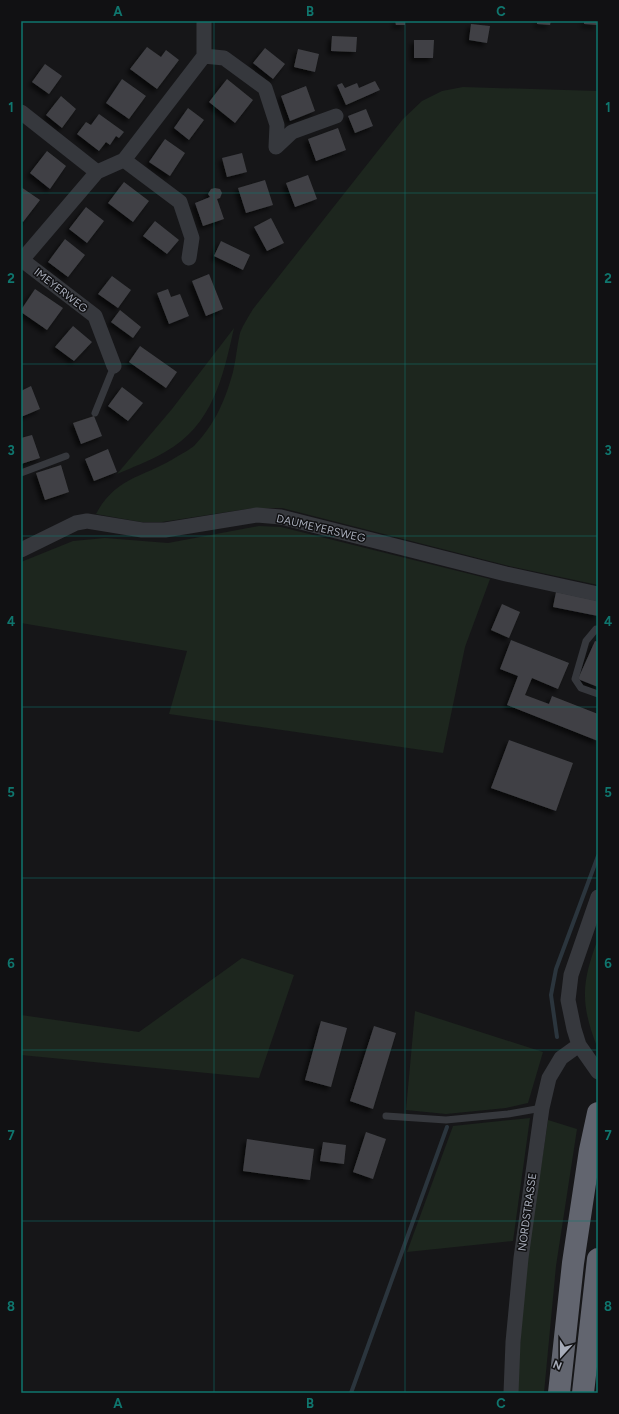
<svg xmlns="http://www.w3.org/2000/svg" width="619" height="1414" font-family="Figtree,sans-serif">
	<style>
		.green { fill: #1d261e }
		.lines { fill: none; stroke-linecap: round; stroke-linejoin: round }
		.stream { stroke: #2b353d; stroke-width: 4 }
		.building { fill: #404145; filter: url(#shadow) }
		.service { stroke: #36383d; stroke-width: 7 }
		.minor { stroke: #36383d; stroke-width: 15 }
		.motorway { stroke: #62656f; stroke-width: 22 }
		.grid { fill: none; stroke: #0f766e; stroke-width: 1; stroke-opacity: 0.55 }
		.labels { text-anchor: middle; stroke-width: 3; stroke-linejoin: round; paint-order: stroke }
		.street-label { font-size: 11px; fill: #a7acb9; stroke: #111113 }
		.neatline { fill: none; stroke: #0f766e; stroke-width: 1.5 }
		.grid-label { font-size: 13px; text-anchor: middle; font-weight: bold; fill: #0f766e }
	</style>
	<defs>
		<filter id="shadow"><feDropShadow dx="-3.5" dy="3.5" stdDeviation="2" flood-color="#0009"/></filter>
	</defs>
	<rect width="100%" height="100%" fill="#161618"/>
	<!-- green -->
	<path class="green" d="M463,87L598,91V585L509,566L282,508H253L162,522H141L96,514C116,476 146,477 178,456C183,453 189,450 194,446C215,424 225,401 233,372C236,359 237,346 240,333C243,325 249,316 253,309L403,119L422,101L442,91Z
		M234,328C223,377 213,425 165,452C150,461 133,467 117,474L172,409Z
		M259,526L281,527L490,579L465,647L443,753L169,714L187,651L21,623V562L73,541L105,538L168,543Z
		M598,939V1036L596,1044C580,1002 582,981 598,939Z
		M242,958L294,975L259,1078L21,1055V1015L139,1032Z
		M415,1011L543,1052L528,1103L506,1108L446,1114L406,1110Z
		M530,1118L513,1241L407,1252L453,1126Z
		M548,1120L577,1129L556,1266L544,1393H516L527,1259Z"/>
	<g class="lines">
		<!-- stream -->
		<path class="stream" d="M557,1037L551,995L556,969L598,856
			M351,1393L447,1127"/>
	</g>
	<!-- building -->
	<path class="building" d="M395,21H405V25H396Z
		M537,21H551L550,25L537,24Z
		M584,21H597V25L584,24Z
		M471,24L490,26L487,43L469,40Z
		M332,36L357,37L356,52L331,51Z
		M414,40H434L433,58H414Z
		M147,47L161,57L166,50L179,60L157,89L130,69Z
		M265,48L285,64L273,79L253,63Z
		M298,49L319,54L315,72L294,67Z
		M45,64L62,76L49,94L32,82Z
		M122,79L146,96L129,119L106,103Z
		M227,79L253,100L235,123L209,102Z
		M375,81L380,90L346,105L337,85L342,83L345,88L357,83L359,88Z
		M306,86L315,111L290,121L281,96Z
		M61,96L76,109L62,128L46,115Z
		M188,108L204,120L189,140L174,128Z
		M366,109L373,126L355,133L348,116Z
		M99,114L124,132L119,138L116,136L110,145L106,142L99,151L77,134L86,122L91,125Z
		M338,128L346,150L316,161L308,139Z
		M165,139L185,153L170,176L149,162Z
		M47,151L66,166L50,189L30,173Z
		M242,153L247,172L227,177L222,158Z
		M308,175L317,199L295,207L286,183Z
		M265,180L273,205L246,213L238,188Z
		M124,182L149,201L133,222L108,203Z
		M21,187L40,200L23,222L21,220Z
		M215,188L220,189L222,193L220,198L217,199L224,219L203,226L195,203L210,197L208,194L211,189Z
		M86,207L104,221L87,243L69,229Z
		M271,218L284,243L267,251L254,227Z
		M155,221L179,240L167,254L143,236Z
		M65,239L85,255L68,277L48,262Z
		M221,241L250,255L243,270L214,256Z
		M209,274L223,309L206,316L192,281Z
		M112,276L131,290L118,308L98,294Z
		M35,289L63,308L47,330L21,312V310Z
		M168,289L171,297L180,294L189,316L169,324L157,293Z
		M120,310L141,327L133,338L111,322Z
		M73,326L92,342L74,361L55,347Z
		M140,346L177,372L166,388L129,362Z
		M31,386L40,409L21,417V391Z
		M122,387L143,403L128,421L108,406Z
		M94,416L102,436L81,444L73,423Z
		M32,435L40,458L21,464V438Z
		M108,449L117,472L94,481L85,459Z
		M61,465L69,492L45,500L36,473Z
		M556,592L598,601V616L553,607Z
		M502,604L520,612L509,638L491,630Z
		M511,640L569,663L558,689L532,678L525,695L549,704L552,696L598,714V741L507,705L518,676L500,669Z
		M595,641L598,642V687L578,679Z
		M509,740L573,763L556,811L491,788Z
		M321,1021L347,1028L331,1087L305,1080Z
		M374,1026L396,1033L373,1109L350,1101Z
		M366,1132L386,1139L373,1179L353,1172Z
		M247,1139L314,1149L310,1180L243,1171Z
		M323,1142L346,1145L344,1164L320,1161Z"/>
	<g class="lines">
		<!-- service -->
		<path class="service" d="M95,413L114,366
			M21,473L66,456
			M598,629H596L586,641L575,679L581,688L598,694
			M386,1116L446,1120L508,1114L542,1108"/>
		<!-- minor -->
		<path class="minor" d="M204,56L224,58L265,88L277,125L276,147
			M21,112L97,172
			M276,147L292,132L336,116
			M124,160L180,202L192,238L189,258
			M22,260L95,316L114,366
			M21,261L97,172L124,160L204,56V21
			M21,550L76,523L87,521L142,530H165L257,515L281,517L506,574L598,594
			M598,897L571,975L568,1000L574,1029L579,1045L598,1072
			M511,1393L513,1342L521,1258L542,1108L549,1078L561,1058L579,1045"/>
		<!-- motorway -->
		<path class="motorway" d="M559,1393L573,1263L590,1150L598,1113
			M583,1393L598,1259"/>
	</g>
	<!-- grid -->
	<path class="grid" d="M214,21V1393M405,21V1393M21,193H598M21,364H598M21,536H598M21,707H598M21,878H598M21,1050H598M21,1221H598"/>
	<g class="labels">
		<!-- street labels -->
		<g class="street-label">
			<text transform="translate(61 290) rotate(38)" y="4">IMEYERWEG</text>
			<text transform="translate(321 528) rotate(13)" y="4">DAUMEYERSWEG</text>
			<text transform="translate(527 1212) rotate(-82)" y="4">NORDSTRASSE</text>
		</g>
	</g>
	<!-- border -->
	<rect width="619" height="1414" fill="none" stroke="#111113" stroke-width="44"/>
	<!-- north arrow -->
	<g transform="translate(561 1356) rotate(201)" stroke="#111113" stroke-width="3" paint-order="stroke">
	<path d="M0-3L7 15L0 10L-7 15Z" fill="#a7acb9"/>
	<text y="-6" font-size="11" font-weight="bold" text-anchor="middle" fill="#a7acb9">N</text>
	</g>
	<rect x="22" y="22" width="575" height="1370" class="neatline"/>
	<g class="grid-label">
		<text x="118" y="16">A</text>
		<text x="310" y="16">B</text>
		<text x="501" y="16">C</text>
		<text x="11" y="112">1</text>
		<text x="608" y="112">1</text>
		<text x="11" y="283">2</text>
		<text x="608" y="283">2</text>
		<text x="11" y="455">3</text>
		<text x="608" y="455">3</text>
		<text x="11" y="626">4</text>
		<text x="608" y="626">4</text>
		<text x="11" y="797">5</text>
		<text x="608" y="797">5</text>
		<text x="11" y="968">6</text>
		<text x="608" y="968">6</text>
		<text x="11" y="1140">7</text>
		<text x="608" y="1140">7</text>
		<text x="11" y="1311">8</text>
		<text x="608" y="1311">8</text>
		<text x="118" y="1408">A</text>
		<text x="310" y="1408">B</text>
		<text x="501" y="1408">C</text>
	</g>
</svg>
